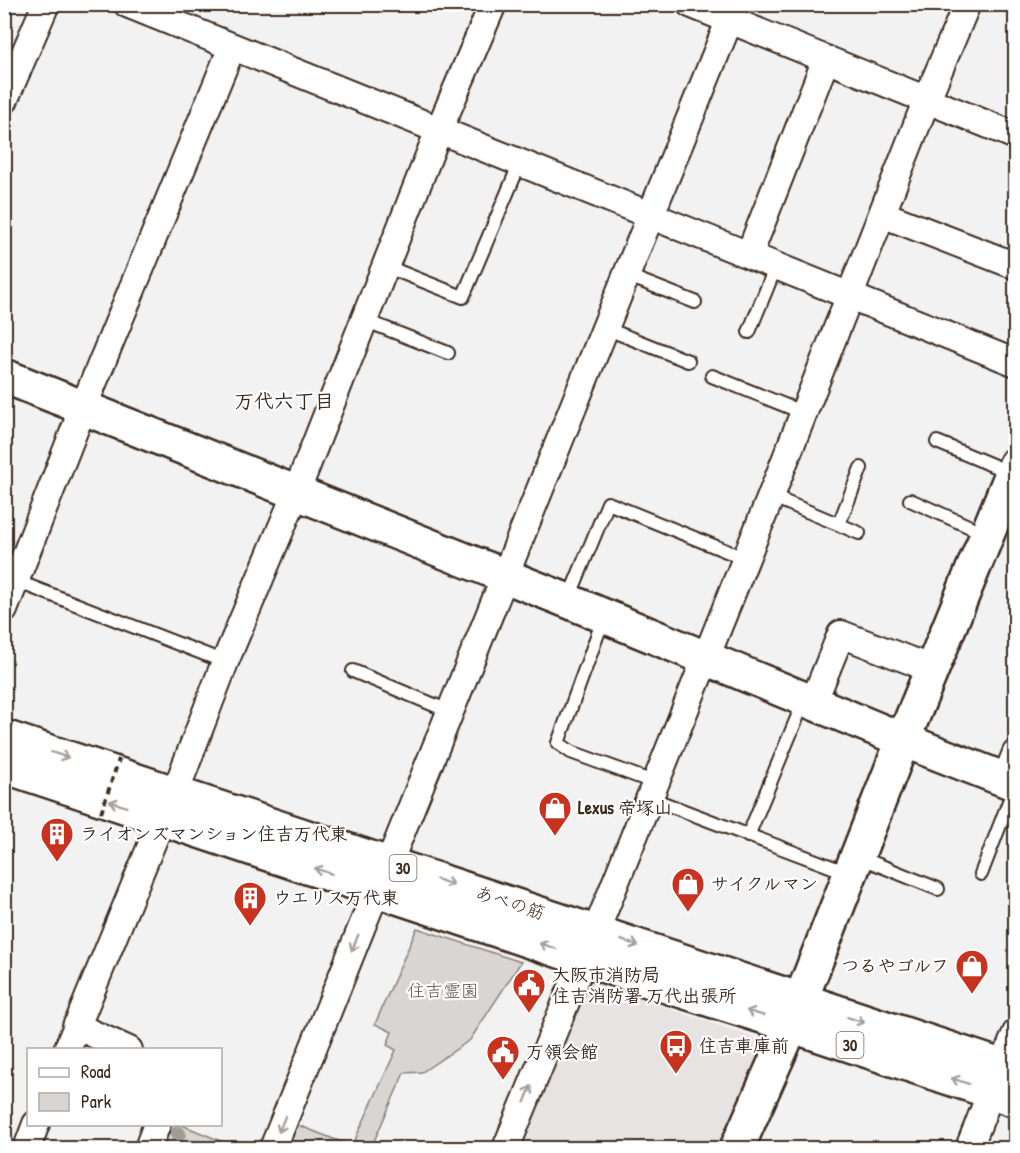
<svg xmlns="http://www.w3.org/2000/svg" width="1020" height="1153" font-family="'Patrick Hand','Klee One',sans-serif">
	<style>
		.built { fill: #e6e3e2 }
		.green { fill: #d8d5d2; stroke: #8a8078; stroke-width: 1.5 }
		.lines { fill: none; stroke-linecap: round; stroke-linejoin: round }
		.lane-casing { stroke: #3b2a1e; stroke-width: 16 }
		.street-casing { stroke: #3b2a1e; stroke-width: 30 }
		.secondary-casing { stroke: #3b2a1e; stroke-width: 38 }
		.primary-casing { stroke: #3b2a1e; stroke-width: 38 }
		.lane { stroke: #fff; stroke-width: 12 }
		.street { stroke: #fff; stroke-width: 26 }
		.secondary { stroke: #fff; stroke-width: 33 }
		.primary { stroke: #fff; stroke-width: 33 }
		.path-bridge { stroke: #3b2a1e; stroke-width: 4; stroke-dasharray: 6 4.5; stroke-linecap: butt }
		.tree { fill: #a39c96 }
		.oneway { stroke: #a79f9a }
		.labels { text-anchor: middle; stroke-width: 4.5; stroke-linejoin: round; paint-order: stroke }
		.shield { fill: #fff; stroke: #766a62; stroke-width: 1.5 }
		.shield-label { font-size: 16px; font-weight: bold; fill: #3b2a1e }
		.poi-label { font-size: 18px; font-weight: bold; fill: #3b2a1e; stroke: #fff; text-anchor: start }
		.street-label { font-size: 18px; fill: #3b2a1e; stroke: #fff }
		.park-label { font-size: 18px; fill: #62554b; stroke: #fff }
		.neighbourhood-label { font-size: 20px; font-weight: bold; fill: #3b2a1e; stroke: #fff }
	</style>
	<rect width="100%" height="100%" fill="#f3f2f2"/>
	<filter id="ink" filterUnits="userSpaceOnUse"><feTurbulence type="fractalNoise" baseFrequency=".0167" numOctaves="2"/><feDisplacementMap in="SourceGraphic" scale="12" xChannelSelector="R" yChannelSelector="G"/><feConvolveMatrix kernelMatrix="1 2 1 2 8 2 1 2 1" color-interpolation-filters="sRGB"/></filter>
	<g filter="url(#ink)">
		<!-- built -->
		<path class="built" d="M587,981L765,1041L722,1148H523Z"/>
		<!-- green -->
		<path class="green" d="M417,928L521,962L470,1040L422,1072L404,1073L371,1148H285L295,1124L352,1146L396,1050L387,1045L392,1032L375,1024Z
			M165,1124L182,1125L238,1148H156Z"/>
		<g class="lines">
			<!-- lane casing -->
			<g class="lane-casing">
				<path id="lane" d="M385,266L463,297L520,163
					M626,275L695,302
					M364,320L448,353
					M605,328L688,361
					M749,332L776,266
					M712,376L804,413
					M937,442L1011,473
					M771,496L859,533
					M910,500L986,534
					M839,524L861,468
					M16,581L225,662
					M568,600L608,503L746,559
					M604,617L558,743L571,752L656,783
					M353,671L451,712
					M650,798L848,873
					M748,836L804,701
					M859,857L938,889
					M981,874L1015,786"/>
			</g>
			<!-- street casing -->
			<g class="street-casing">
				<path id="street" d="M127,4L1016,363
					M690,4L1016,136
					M4,101L46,4
					M882,214L1016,266
					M749,255L826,59
					M4,610L83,408L232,47
					M813,703L841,634L932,669
					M1005,780L1016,753
					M175,793L225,662L296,493L439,130L493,4
					M389,863L736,4
					M596,931L771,496L927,99L967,4
					M76,1026L129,1050
					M67,1050L162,819
					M1002,1067L1016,1033
					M27,1148L36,1124
					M148,1148L157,1124
					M273,1148L377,889
					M506,1148L584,958
					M969,1148L991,1092"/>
			</g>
			<!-- secondary casing -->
			<g class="secondary-casing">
				<path id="secondary" d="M4,376L568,601L903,740L1016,784
					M737,1148L784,1042L903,740L1016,464"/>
			</g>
			<!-- primary casing -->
			<g class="primary-casing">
				<path id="primary" d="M4,737L1016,1071
					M4,766L638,977L772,1019L1016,1100"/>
			</g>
			<!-- lane -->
			<use href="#lane" class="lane"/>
			<!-- street -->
			<use href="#street" class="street"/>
			<!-- secondary -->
			<use href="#secondary" class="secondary"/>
			<!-- primary -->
			<use href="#primary" class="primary"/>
			<!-- path-bridge -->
			<path class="path-bridge" d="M101,813L119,759"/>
		</g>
		<!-- trees -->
		<circle class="tree" cx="178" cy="1134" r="8"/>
		<!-- one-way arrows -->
		<defs><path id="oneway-shaft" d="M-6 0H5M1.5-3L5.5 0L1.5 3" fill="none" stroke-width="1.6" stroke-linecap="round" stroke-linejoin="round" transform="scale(1.5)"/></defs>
		<g class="oneway">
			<use href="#oneway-shaft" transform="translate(60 755) rotate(18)"/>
			<use href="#oneway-shaft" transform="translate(118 804) rotate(-161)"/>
			<use href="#oneway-shaft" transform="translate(323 871) rotate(-162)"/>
			<use href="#oneway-shaft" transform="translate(445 882) rotate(18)"/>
			<use href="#oneway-shaft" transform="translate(355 943) rotate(112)"/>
			<use href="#oneway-shaft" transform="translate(630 943) rotate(19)"/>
			<use href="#oneway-shaft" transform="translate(548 946) rotate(-162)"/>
			<use href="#oneway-shaft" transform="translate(755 1013) rotate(-163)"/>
			<use href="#oneway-shaft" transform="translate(856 1020) rotate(18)"/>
			<use href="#oneway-shaft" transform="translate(960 1081) rotate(-162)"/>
			<use href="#oneway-shaft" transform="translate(528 1094) rotate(-68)"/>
			<use href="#oneway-shaft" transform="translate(282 1124) rotate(112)"/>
		</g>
	</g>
	<!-- icons -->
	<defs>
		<g id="shop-pin" transform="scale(1.725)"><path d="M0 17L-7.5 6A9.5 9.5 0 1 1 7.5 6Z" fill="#c8321e" stroke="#fff"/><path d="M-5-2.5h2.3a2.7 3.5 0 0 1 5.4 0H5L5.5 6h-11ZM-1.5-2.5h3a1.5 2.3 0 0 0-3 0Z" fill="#fff"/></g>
		<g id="building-pin" transform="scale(1.725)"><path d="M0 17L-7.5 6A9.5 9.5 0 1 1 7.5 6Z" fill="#c8321e" stroke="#fff"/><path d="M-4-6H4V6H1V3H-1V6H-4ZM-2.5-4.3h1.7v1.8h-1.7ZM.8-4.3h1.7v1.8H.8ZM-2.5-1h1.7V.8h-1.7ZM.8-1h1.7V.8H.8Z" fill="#fff"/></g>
		<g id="civic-pin" transform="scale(1.725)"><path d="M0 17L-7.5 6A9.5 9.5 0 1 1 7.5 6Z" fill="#c8321e" stroke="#fff"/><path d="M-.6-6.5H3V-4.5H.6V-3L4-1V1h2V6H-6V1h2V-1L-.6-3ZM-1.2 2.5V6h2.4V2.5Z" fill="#fff"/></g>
		<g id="bus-pin" transform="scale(1.725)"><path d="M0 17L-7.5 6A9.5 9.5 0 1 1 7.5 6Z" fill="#c8321e" stroke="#fff"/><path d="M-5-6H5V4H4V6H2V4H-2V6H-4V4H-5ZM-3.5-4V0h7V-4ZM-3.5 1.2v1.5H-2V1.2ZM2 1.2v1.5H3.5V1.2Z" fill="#fff"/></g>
	</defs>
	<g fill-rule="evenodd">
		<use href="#shop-pin" x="555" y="808"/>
		<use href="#building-pin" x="57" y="834"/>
		<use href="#shop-pin" x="688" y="884"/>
		<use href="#building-pin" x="250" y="898"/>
		<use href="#shop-pin" x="972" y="966"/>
		<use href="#civic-pin" x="529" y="985"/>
		<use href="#bus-pin" x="676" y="1046"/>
		<use href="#civic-pin" x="503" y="1052"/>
	</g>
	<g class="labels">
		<!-- shield labels -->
		<g class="shield">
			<rect x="389.5" y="855" width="27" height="26" rx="4.5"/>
			<rect x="836.5" y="1032" width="27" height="26" rx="4.5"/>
		</g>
		<g class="shield-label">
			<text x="403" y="874">30</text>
			<text x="850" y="1051">30</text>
		</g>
		<!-- poi labels -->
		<g class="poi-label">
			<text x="578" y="814">Lexus 帝塚山</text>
			<text x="80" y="840">ライオンズマンション住吉万代東</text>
			<text x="711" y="890">サイクルマン</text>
			<text x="273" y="904">ウエリス万代東</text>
			<text x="949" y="972" text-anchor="end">つるやゴルフ</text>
			<text x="552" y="981">大阪市消防局<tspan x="552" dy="21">住吉消防署 万代出張所</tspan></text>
			<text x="699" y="1052">住吉車庫前</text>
			<text x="526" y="1058">万領会館</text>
		</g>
		<!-- street labels -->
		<g class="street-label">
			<text transform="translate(510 903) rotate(18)" y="6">あべの筋</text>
		</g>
		<!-- park labels -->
		<g class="park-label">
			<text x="443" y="997">住吉霊園</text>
		</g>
		<!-- neighbourhood labels -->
		<g class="neighbourhood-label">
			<text x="284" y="408">万代六丁目</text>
		</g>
	</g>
	<!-- margin -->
	<rect width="1020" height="1153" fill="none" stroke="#fff" stroke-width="24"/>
	<rect x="12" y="12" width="996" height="1129" fill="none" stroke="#3b2a1e" stroke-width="2" filter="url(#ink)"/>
	<!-- legend -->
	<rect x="27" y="1048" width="195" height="78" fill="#ffffff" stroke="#b1aaa5" stroke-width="1.5"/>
	<rect x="39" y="1068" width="30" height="9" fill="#ffffff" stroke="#b1aaa5" stroke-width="1.5"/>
	<text x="81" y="1078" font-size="18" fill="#3b2a1e">Road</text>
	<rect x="39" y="1093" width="30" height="18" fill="#d8d5d2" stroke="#b1aaa5" stroke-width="1.5"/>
	<text x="81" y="1108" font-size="18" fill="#3b2a1e">Park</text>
</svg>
